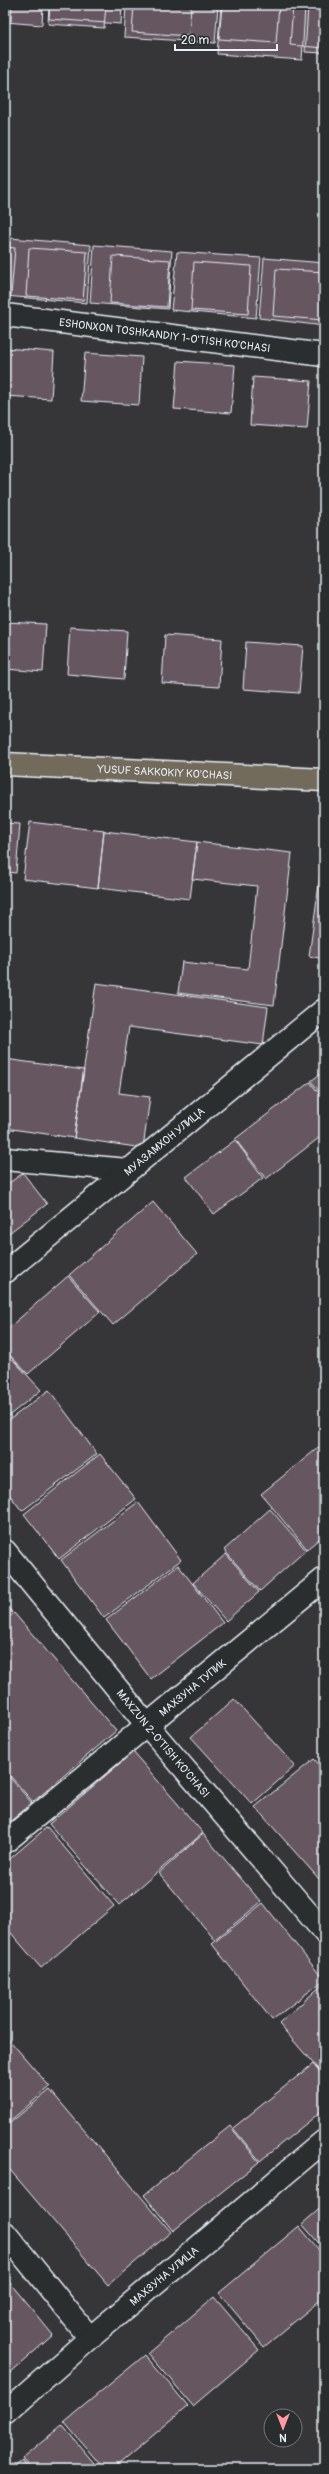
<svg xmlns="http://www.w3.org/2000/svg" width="329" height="2474" font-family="Pangolin,sans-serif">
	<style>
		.building { fill: #665661; stroke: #e8f1f8 }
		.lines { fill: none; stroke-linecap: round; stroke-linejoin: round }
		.minor-casing { stroke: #e8f1f8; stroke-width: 25 }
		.major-casing { stroke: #e8f1f8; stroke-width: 25 }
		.minor { stroke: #2a2d2e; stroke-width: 22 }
		.major { stroke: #726b5a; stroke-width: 22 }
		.labels { text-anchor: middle; stroke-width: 3; stroke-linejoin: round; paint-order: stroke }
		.street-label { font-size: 11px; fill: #e8f1f8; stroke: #2a2d2e }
	</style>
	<rect width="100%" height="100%" fill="#363538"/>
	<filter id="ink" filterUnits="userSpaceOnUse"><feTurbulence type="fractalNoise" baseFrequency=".025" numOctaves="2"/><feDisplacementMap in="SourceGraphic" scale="8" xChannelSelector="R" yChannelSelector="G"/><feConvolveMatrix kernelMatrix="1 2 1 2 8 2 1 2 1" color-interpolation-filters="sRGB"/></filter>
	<g filter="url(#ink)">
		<!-- building -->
		<path class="building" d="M5,5H12L11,21H5Z
			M5,5H43L42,25L5,22Z
			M49,5H106L104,28L48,24Z
			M50,5H122L121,24L49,19Z
			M126,5H218L215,43L124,37Z
			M134,5H191L189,36L132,32Z
			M221,5L305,6L302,60L217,54Z
			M222,5H279L276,43L219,39Z
			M293,5H324V48L290,45Z
			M308,7L324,8V53L305,52Z
			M5,229H9L5,291Z
			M10,238L91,245L87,303L5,296Z
			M94,245L172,251L168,309L90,303Z
			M5,247L15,248L11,295H5Z
			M29,248L87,252L83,300L26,296Z
			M177,252L261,258L256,318L171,310Z
			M113,256L170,260L167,307L110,303Z
			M264,258L324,263V326L259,318Z
			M194,262L251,266L248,314L191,310Z
			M276,269L324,272V320L273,316Z
			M5,348L54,352L51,399L5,396Z
			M85,353L142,357L139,405L81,401Z
			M178,361L235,365L231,413L174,409Z
			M253,377L311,381L307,429L250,425Z
			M5,622L46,624L43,672L5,669Z
			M70,627L127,631L124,679L67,674Z
			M165,635L222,639L219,687L162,683Z
			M246,642L303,646L299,693L243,689Z
			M30,822L104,831L98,888L23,879Z
			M5,823L20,824L16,873L5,872Z
			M104,831L197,842L190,899L98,888Z
			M197,842L292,853L274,1005L178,993L182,962L248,969L257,886L192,879Z
			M321,870H324V959L309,956Z
			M96,983L268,1007L263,1045L129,1027L119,1093L150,1097L143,1148L74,1138Z
			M5,1059L84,1070L74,1138L5,1128Z
			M324,1071V1097L311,1081Z
			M310,1082L324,1100V1134L266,1179L235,1139Z
			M235,1140L263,1178L214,1214L186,1177Z
			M23,1173L47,1204L5,1236V1186Z
			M153,1202L197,1254L113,1325L69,1275Z
			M68,1276L100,1312L28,1374L5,1350V1331Z
			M5,1351L41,1390L5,1419Z
			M49,1390L97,1454L22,1511L5,1489V1423Z
			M324,1443V1535L307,1549L261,1494Z
			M100,1454L136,1499L59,1559L24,1514Z
			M138,1502L181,1560L104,1618L61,1560Z
			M270,1509L306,1550L260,1591L224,1550Z
			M226,1554L259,1592L226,1621L193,1583Z
			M178,1565L223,1623L151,1679L106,1620Z
			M5,1604L12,1612L5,1618Z
			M14,1613L116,1731L33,1802L5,1770V1621Z
			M234,1699L295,1766L252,1804L191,1737Z
			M133,1752L203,1833L119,1905L49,1824Z
			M314,1759L324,1770V1877L320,1880L255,1807Z
			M5,1772L32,1803L5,1826Z
			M47,1827L114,1906L41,1968L5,1926V1863Z
			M203,1834L261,1902L215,1940L159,1873Z
			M263,1903L324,1980L272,2020L212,1944Z
			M324,1983V2076L279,2024Z
			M5,2035L50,2087L5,2125Z
			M313,2064L324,2078V2109L260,2161L233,2128Z
			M50,2090L171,2232L108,2285L5,2164V2127Z
			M230,2126L259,2162L173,2231L144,2195Z
			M324,2205V2249L302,2224Z
			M299,2226L324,2256V2297L264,2347L219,2293Z
			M5,2277L53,2335L10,2373L5,2368Z
			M214,2297L259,2350L193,2406L148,2353Z
			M145,2355L188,2406L113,2469H104L64,2422Z
			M62,2425L99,2469H33L23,2458Z
			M23,2460L30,2469H11Z"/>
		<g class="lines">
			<!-- minor casing -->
			<g class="minor-casing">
				<g id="minor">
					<path id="s1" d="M5,315L324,355"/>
					<path d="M5,1159L128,1170"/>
					<path id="s2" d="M5,1272L324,1010"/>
					<path id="s3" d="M5,1551L147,1725L324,1932"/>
					<path id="s4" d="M5,1842L324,1579"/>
					<path d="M5,2233L90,2338"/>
					<path id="s5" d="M5,2413L90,2338L324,2141"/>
				</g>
			</g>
			<!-- major casing -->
			<g class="major-casing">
				<g id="major">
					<path id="s6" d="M5,764L324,780"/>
				</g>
			</g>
			<!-- minor -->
			<use href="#minor" class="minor"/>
			<!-- major -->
			<use href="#major" class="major"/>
		</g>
	</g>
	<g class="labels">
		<!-- street labels -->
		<g class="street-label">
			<text dy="4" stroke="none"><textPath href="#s1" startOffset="161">ESHONXON TOSHKANDIY 1-O'TISH KO'CHASI</textPath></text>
			<text dy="4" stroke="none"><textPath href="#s6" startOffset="160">YUSUF SAKKOKIY KO'CHASI</textPath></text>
			<text dy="4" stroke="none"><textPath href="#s2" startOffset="206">МУАЗАМХОН УЛИЦА</textPath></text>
			<text dy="4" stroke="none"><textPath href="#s4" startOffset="243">МАХЗУНА ТУПИК</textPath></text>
			<text dy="4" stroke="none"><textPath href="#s3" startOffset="249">MAXZUN 2-O'TISH KO'CHASI</textPath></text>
			<text dy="4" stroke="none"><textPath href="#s5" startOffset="210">МАХЗУНА УЛИЦА</textPath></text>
		</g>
	</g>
	<!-- margin -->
	<rect width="329" height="2474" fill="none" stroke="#2a2d2e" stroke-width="20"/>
	<rect x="10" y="10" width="309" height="2454" fill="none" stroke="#e8f1f8" stroke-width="1.5" filter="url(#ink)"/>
	<!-- north arrow -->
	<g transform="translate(283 2428) rotate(180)"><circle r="19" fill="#2a2d2e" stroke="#767b7f"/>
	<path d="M0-3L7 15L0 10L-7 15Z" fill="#ff9aa2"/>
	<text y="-6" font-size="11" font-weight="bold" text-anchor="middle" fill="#e8f1f8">N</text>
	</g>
	<!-- scale -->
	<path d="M175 44v6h102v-6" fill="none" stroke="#e8f1f8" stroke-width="2"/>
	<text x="181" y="44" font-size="12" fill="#e8f1f8" stroke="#2a2d2e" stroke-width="3" paint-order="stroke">20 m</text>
</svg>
